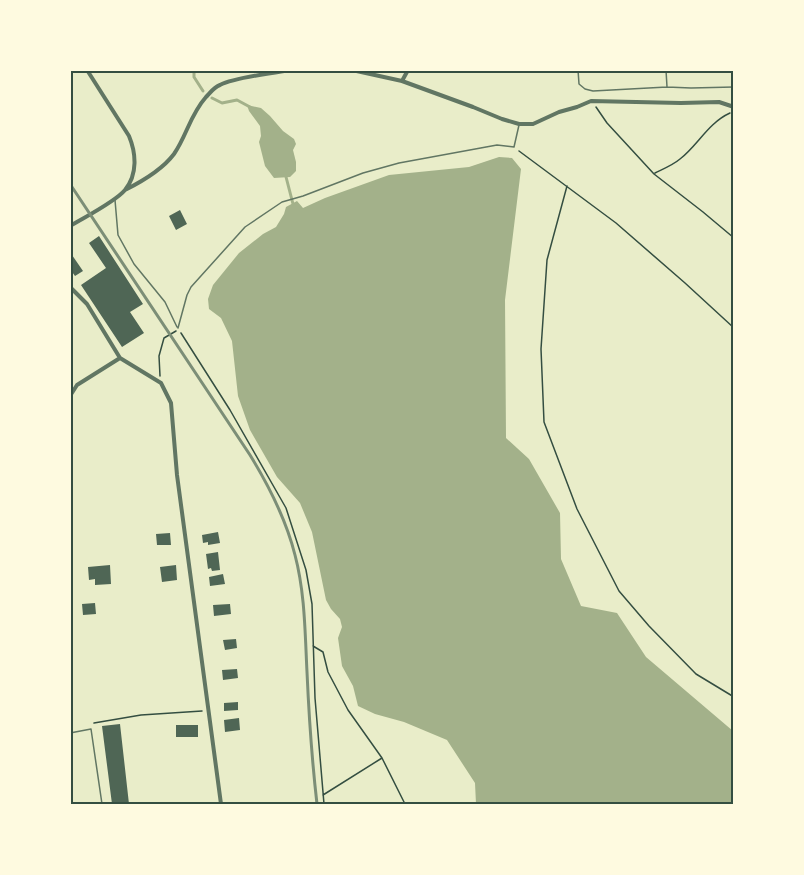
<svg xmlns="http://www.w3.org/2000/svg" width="804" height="875" font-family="'Sofia Sans Condensed',sans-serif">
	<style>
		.water { fill: #a3b18a }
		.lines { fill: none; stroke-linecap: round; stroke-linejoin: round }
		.stream { stroke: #a3b18a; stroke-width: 3 }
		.building { fill: #4f6655 }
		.path { stroke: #344e41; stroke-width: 1.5 }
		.service { stroke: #617663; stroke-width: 1.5 }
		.minor { stroke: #617663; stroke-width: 4 }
		.rail { stroke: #7c8e77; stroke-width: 3 }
		.neatline { fill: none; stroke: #344e41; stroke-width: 2 }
	</style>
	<rect width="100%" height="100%" fill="#e9edc9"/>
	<!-- water -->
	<path class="water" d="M247,105L261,108L270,116L283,131L294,139L296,144L293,150L296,162V171L290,177L274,178L265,166L259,142L261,136L260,126L249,111Z
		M499,157L512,158L521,169L505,300L506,438L529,459L560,513L561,559L581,606L617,613L646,657L733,731V804H476L475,783L447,740L404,722L375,714L358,706L353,686L342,666L338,638L342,627L340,619L331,609L326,600L312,532L300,503L277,477L250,430L238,396L232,341L221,318L209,309L208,299L213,285L239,253L263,234L276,227L284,214L286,207L297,201L303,208L325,198L389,175L469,167Z"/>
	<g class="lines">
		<!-- stream -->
		<path class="stream" d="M194,70V77L203,91
			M212,98L222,103L237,100L250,107
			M285,173L293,204"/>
	</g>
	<!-- building -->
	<path class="building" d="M180,210L187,224L176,230L169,216Z
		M99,236L143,304L130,312L144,333L122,347L81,285L106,268L89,243Z
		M72,255L83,271L75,276L70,269V256Z
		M218,532L220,543L208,545V542L203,543L202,535Z
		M170,533L171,545H157L156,534Z
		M218,552L220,570L212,571L211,568L208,569L206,554Z
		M110,565L111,584L95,585V579L89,580L88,567Z
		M176,565L177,580L162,582L160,567Z
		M223,574L225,584L210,586L209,577Z
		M95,603L96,614L83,615L82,604Z
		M230,604L231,614L214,616L213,605Z
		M236,639L237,648L225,650L223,640Z
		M237,669L238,678L223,680L222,670Z
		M238,702V710L224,711V703Z
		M239,718L240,730L225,732L224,720Z
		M120,724L129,804H112L102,726Z
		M176,725H198V737H176Z"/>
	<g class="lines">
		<!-- path -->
		<path class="path" d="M596,107L607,123L654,174L703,212L734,238
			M519,151L616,223L685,283L734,328
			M655,173C663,169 673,165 680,159C698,145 708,123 730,113
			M567,186L547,260L541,349L544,422L577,509L619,591L649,626L696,674L734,697
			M181,333L230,410L286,508L306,570L312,604L315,698L324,804
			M160,376L159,356L164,338L176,331
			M313,646L323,652L328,672L348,710L382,758
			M94,723L141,715L202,711
			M323,795L382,758L405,804"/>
		<!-- service -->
		<path class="service" d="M578,70L579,84L585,89L593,91L667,87L691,88L734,87
			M666,70L667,87
			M115,200L118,235L134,264L165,302L177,327
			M178,328L187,295L191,287L245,227L282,202L303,196L363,173L399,163L497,145L514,147L519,125
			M70,733L91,729L102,804"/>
		<!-- minor -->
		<path class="minor" d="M352,70L402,81L473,107L502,119L519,124H533L559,112L577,107L591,101L681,103L719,102L734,107
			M402,81L408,70
			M125,190C143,181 162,170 174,154C187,135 190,115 206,97C210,93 214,87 220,85C235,77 270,74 289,70
			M70,226C85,217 115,202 125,190C138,174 136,153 129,136L87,70
			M70,287L87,304L120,358
			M70,396L77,385L120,358L161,383L171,403L177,475L221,804"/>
		<!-- rail -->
		<path class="rail" d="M70,184L250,455C269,486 286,519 295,555C305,593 305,633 307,672C309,717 312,761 317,804"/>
	</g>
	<!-- border -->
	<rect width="804" height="875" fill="none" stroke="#fefae0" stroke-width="144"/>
	<rect x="72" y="72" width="660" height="731" class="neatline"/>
</svg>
